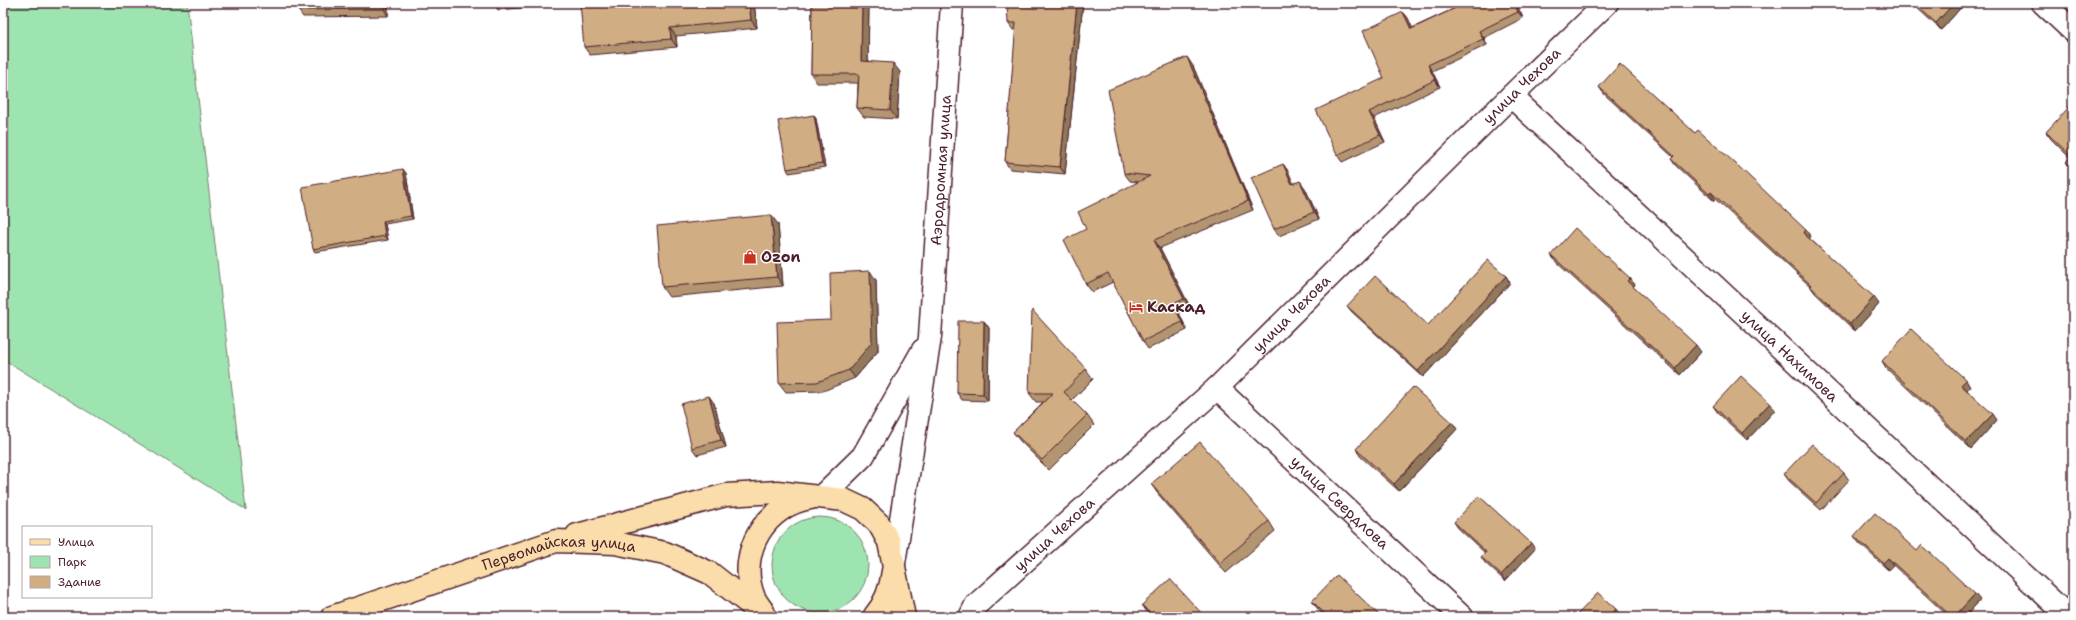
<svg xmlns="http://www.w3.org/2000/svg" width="2076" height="620" font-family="'Shantell Sans',sans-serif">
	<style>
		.green { fill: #9ee4b1; stroke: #74826e }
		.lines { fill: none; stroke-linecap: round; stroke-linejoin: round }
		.minor-casing { stroke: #4a1f2b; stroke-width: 25 }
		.primary-casing { stroke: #4a1f2b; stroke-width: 25 }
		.minor { stroke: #fff; stroke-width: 22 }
		.primary { stroke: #fbddab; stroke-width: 22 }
		.wall { fill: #b39571; stroke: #4a1f2b }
		.shaded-wall { fill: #92795c; stroke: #4a1f2b }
		.building { fill: #d0ad83; stroke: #4a1f2b }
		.labels { text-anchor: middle; stroke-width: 3; stroke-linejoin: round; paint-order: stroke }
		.street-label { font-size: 15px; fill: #4a1f2b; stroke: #fff }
		.poi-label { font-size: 15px; font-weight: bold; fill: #4a1f2b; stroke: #fff; text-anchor: start }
	</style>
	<rect width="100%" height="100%" fill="#fff"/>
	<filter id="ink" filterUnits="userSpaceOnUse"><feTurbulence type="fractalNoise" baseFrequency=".025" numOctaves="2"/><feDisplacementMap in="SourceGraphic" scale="8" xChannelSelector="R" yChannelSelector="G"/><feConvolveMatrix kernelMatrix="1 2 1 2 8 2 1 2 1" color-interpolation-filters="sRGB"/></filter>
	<g filter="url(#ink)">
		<!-- green -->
		<path class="green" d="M3,3H187L246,510L3,359Z
			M772 565a48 48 0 1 1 96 0a48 48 0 1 1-96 0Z"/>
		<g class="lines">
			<!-- minor casing -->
			<g class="minor-casing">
				<g id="minor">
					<path d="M2043,3L2073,31"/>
					<path id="s1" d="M1511,96L2069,617"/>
					<path id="s2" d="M1217,388L1462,617"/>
					<path d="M822,496L863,456L923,350"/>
					<path id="s3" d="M894,563L930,337L952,3"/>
					<path id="s4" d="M970,617L976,605L1217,388L1511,96L1607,3"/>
				</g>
			</g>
			<!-- primary casing -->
			<g class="primary-casing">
				<g id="primary">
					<path d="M577,535L726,495L777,492L844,500L863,509L879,524L889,542L904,617"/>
					<path d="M763,611C759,606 755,601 753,595C737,551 766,505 811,498"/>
					<path id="s5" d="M332,617L556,541L615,543L665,553L710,573L766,617"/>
					<path d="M874,617C886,603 891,589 893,571"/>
				</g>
			</g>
			<!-- minor -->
			<use href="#minor" class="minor"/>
			<!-- primary -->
			<use href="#primary" class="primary"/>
		</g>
		<!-- wall -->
		<path class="wall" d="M388,3V16L303,17L298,10Z
			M493,3H544V6L498,10Z
			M754,3L757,28L676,36L677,47L590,55L584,47Z
			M812,3H869L868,62L900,72L897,119L864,117L857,108L858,83H817L811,74Z
			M1083,3L1065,174L1010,169L1005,162L1016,30H1013L1008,23Z
			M1466,3H1516L1523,18L1484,38L1487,45L1432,71L1440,87L1374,118L1385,142L1342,162L1337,155L1384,78L1403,12L1408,18L1412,28Z
			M1913,3H1965L1941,30L1916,7Z
			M1193,66L1253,210L1160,248L1190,307L1179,313L1187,330L1148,349L1143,341L1113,282L1092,292L1086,284V229L1138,182L1130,181L1124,173Z
			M1599,87L1695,133L1811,237L1809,238L1879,304L1855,331L1815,293L1810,286L1715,199L1714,201L1676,166L1671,159L1673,157L1604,94Z
			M2073,108V171L2066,162L2070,158L2051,139L2046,132Z
			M814,115L816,119L825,167L789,173L787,169Z
			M1283,164L1288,171L1293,184L1305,188L1319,219L1279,236L1274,229Z
			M406,173L413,219L385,224L388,240L315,252L313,249Z
			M778,224L783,286L669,297L662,287Z
			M1551,255L1630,278L1635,285L1633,287L1701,352L1680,375L1556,262Z
			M1506,276L1510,283L1423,377L1352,312L1347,306L1428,325Z
			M876,280L878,351L855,378L823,391L786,392L779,383L831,320Z
			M984,321L989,328L988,401L962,400L957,393Z
			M1882,361L1970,387L1967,390L1997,420L1971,449L1886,368Z
			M1086,369L1093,379L1072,400L1087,415L1094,425L1049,470L1020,441L1013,432L1043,402H1036L1029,393Z
			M714,403L726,447L697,455L692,448Z
			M1770,403L1775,410L1747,440L1718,413L1713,406Z
			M1457,429L1399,491L1360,456L1356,449Z
			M1844,473L1849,480L1821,510L1789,481L1784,474Z
			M1151,484L1269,521L1275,531L1226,573L1158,494Z
			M1454,522L1535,549L1505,581L1485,563L1481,557L1485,553L1458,528Z
			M1854,536L1917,551L1980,600L1965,617H1949L1893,565L1888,570L1859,543Z
			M1312,601L1381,617H1325L1317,608Z
			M1142,605L1205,617H1152L1147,612Z"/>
		<!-- shaded-wall -->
		<path class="shaded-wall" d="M384,3H388V16L384,9Z
			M749,3H754L757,28L751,20Z
			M862,3H869L868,70L861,61Z
			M1077,3H1083L1065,174L1060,167Z
			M1514,3H1516L1523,18L1518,12Z
			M1954,3H1965L1941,30L1936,23Z
			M1403,12L1408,18L1416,36L1411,29Z
			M670,28L676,36L677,47L671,39Z
			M1479,31L1484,38L1487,45L1483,39Z
			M1187,57L1193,66L1253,210L1248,201Z
			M893,63L900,72L897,119L890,110Z
			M1428,65L1432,71L1440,87L1435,80Z
			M1369,112L1374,118L1385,142L1380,135Z
			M814,115L816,119L825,167L822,163Z
			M1283,164L1288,171L1297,191L1292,184Z
			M403,169L406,173L413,219L411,216Z
			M1300,181L1305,188L1319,219L1314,212Z
			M1711,192L1715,199L1714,201L1709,194Z
			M771,215L778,224L783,286L777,277Z
			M383,221L385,224L388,240L385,236Z
			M1806,230L1811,237L1808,240L1803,233Z
			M1154,240L1160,248L1190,307L1184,299Z
			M870,271L876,280L878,351L855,378L849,370Z
			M1506,276L1510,283L1423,377L1418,371Z
			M1630,278L1635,285L1632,288L1627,281Z
			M1874,297L1879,304L1855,331L1850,324Z
			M1173,304L1179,313L1187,330L1182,322Z
			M984,321L989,328L988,401L983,394Z
			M1696,345L1701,352L1680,375L1675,368Z
			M1966,380L1970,387L1966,391L1961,385Z
			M709,396L714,403L726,447L721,440Z
			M1770,403L1775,410L1747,440L1742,433Z
			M1993,414L1997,420L1971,449L1966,442Z
			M1452,422L1457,429L1399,491L1394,484Z
			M1531,543L1535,549L1505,581L1501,575Z
			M1888,558L1893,565L1888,570L1883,563Z
			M1975,594L1980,600L1965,617H1954Z
			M1616,609L1621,616L1620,617H1609Z"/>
		<!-- building -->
		<path class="building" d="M298,3H384V9L298,10Z
			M580,3H749L751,20L670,28L671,39L584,47Z
			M812,3H862L861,61L893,63L890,110L857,108L859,74H811Z
			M1007,3H1077L1060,167L1005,162L1016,23H1008Z
			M1466,3H1514L1518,12L1479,31L1483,39L1428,65L1435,80L1369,112L1380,135L1337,155L1316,110L1384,78L1363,31L1403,12L1411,29Z
			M1914,3H1954L1936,23Z
			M1187,57L1248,201L1154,240L1184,299L1173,304L1182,322L1143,341L1108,273L1086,284L1064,240L1086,229L1078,212L1150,176L1124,173L1108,90Z
			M1620,64L1695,133L1698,130L1736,164L1806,230L1803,233L1874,297L1850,324L1810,286L1811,285L1711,192L1709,194L1671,159L1674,156L1599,87Z
			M2070,106L2073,108V168L2066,162L2071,156L2046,132Z
			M814,115L822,163L787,169L778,121Z
			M1283,164L1292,184L1300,181L1314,212L1274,229L1251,178Z
			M403,169L411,216L383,221L385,236L313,249L302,187Z
			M771,215L777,277L662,287L657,226Z
			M1575,228L1630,278L1627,281L1696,345L1675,368L1551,255Z
			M1488,260L1506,276L1418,371L1347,306L1375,276L1428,325Z
			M870,271L872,342L849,370L817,382L779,383L777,322L831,320L830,273Z
			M1032,310L1086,369L1064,392L1087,415L1042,460L1013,432L1053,393H1029Z
			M958,321H984L983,394L957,393Z
			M1911,329L1966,380L1961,385L1993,414L1966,442L1882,361Z
			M1741,376L1770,403L1742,433L1713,406Z
			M1413,387L1452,422L1394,484L1356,449Z
			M709,396L721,440L692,448L681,404Z
			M1200,442L1269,521L1220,563L1151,484Z
			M1812,444L1844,473L1816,503L1784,474Z
			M1479,496L1531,543L1501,575L1481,557L1486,552L1454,522Z
			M1875,513L1917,551L1922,545L1975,594L1954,617H1952L1888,558L1883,563L1854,536Z
			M1337,575L1381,617H1328L1312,601Z
			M1170,579L1205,617H1153L1142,605Z
			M1598,593L1616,609L1609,617H1575Z"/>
	</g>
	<!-- icons -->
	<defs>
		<g id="shop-bare" transform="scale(1.08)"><path d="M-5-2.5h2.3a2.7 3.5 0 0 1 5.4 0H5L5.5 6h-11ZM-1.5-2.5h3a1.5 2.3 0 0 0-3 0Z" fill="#c8321e" stroke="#fff" stroke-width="2.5" paint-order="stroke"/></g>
		<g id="hotel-bare" transform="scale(1.08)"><path d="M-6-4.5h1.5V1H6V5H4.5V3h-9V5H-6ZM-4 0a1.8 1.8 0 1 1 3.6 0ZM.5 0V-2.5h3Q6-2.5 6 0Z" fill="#c8321e" stroke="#fff" stroke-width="2.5" paint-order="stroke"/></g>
	</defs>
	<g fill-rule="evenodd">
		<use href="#shop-bare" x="750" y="257"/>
		<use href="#hotel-bare" x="1136" y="307"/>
	</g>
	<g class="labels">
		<!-- street labels -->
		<g class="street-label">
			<text dy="5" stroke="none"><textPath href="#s4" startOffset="767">улица Чехова</textPath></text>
			<text dy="5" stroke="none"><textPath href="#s3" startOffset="396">Аэродромная улица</textPath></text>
			<text dy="5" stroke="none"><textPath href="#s4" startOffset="443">улица Чехова</textPath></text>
			<text dy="5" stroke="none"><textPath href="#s1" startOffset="381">улица Нахимова</textPath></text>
			<text dy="5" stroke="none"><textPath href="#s2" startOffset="168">улица Свердлова</textPath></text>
			<text dy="5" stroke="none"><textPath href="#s4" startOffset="119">улица Чехова</textPath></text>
			<text dy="5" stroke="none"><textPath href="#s5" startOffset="238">Первомайская улица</textPath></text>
		</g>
		<!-- poi labels -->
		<g class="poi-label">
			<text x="761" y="262">Ozon</text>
			<text x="1147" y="312">Каскад</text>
		</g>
	</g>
	<!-- margin -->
	<rect width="2076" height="620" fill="none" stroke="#fff" stroke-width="16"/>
	<rect x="8" y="8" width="2060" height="604" fill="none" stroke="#4a1f2b" stroke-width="1.5" filter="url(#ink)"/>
	<!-- legend -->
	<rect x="22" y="526" width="130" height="72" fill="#ffffff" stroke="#b7a5aa"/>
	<rect x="30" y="539" width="20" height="6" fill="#fbddab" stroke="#b7a5aa"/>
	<text x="58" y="546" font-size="12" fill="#4a1f2b">Улица</text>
	<rect x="30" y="556" width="20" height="12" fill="#9ee4b1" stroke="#b7a5aa"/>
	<text x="58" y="566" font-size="12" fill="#4a1f2b">Парк</text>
	<rect x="30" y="576" width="20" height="12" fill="#d0ad83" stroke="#b7a5aa"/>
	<text x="58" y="586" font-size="12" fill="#4a1f2b">Здание</text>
</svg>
